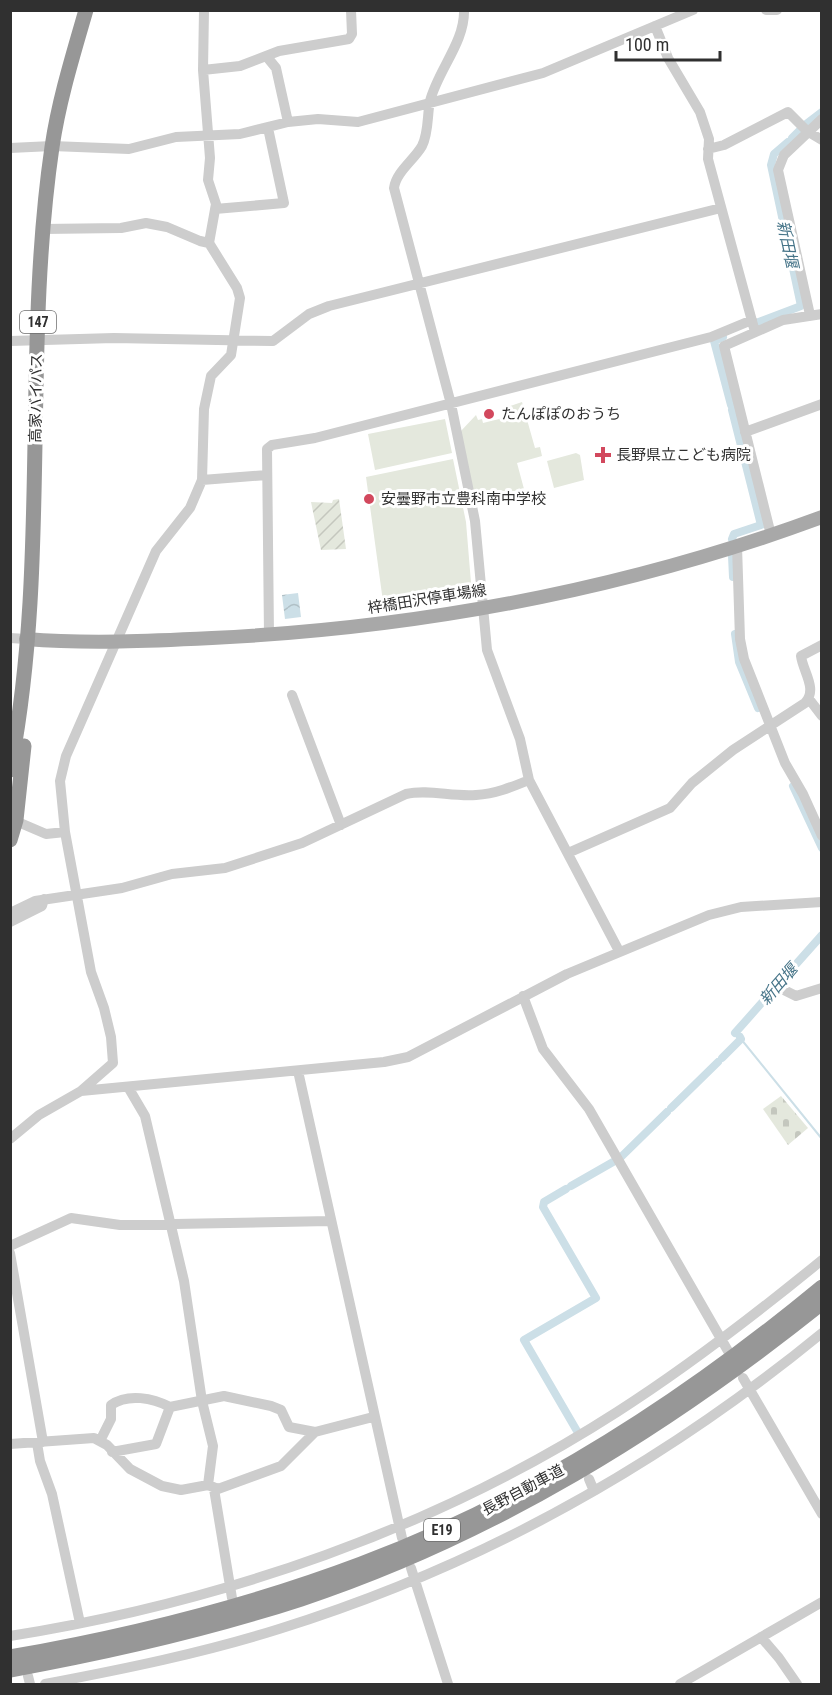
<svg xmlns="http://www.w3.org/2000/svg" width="832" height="1695" font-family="'Roboto Condensed','Noto Sans JP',sans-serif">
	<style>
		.green { fill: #e4e8dd }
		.cemetery { fill: url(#cemetery-stones) }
		.garden { fill: url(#garden-furrows) }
		.water { fill: url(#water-waves) }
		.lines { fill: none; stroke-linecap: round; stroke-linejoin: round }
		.stream { stroke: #ccdfe7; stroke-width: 2 }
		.canal { stroke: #ccdfe7; stroke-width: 8 }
		.minor { stroke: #cdcdcd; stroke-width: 10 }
		.major { stroke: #a8a8a8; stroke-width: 14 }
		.highway { stroke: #979797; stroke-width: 15 }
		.poi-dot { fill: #d2485d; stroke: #fff; stroke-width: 2 }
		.labels { text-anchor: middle; stroke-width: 6; stroke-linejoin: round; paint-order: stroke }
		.shield { fill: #fff; stroke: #6e6e6e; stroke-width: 1.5 }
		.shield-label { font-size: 14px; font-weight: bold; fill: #303030 }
		.street-label { font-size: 15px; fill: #303030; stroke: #fff }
		.poi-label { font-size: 15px; fill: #303030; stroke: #fff; text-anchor: start }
		.water-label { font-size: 16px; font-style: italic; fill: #477589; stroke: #fff }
	</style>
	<defs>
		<pattern id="cemetery-stones" width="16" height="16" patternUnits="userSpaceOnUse" patternTransform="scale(1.5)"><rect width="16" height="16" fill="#e4e8dd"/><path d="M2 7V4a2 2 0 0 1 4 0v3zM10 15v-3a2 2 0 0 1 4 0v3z" fill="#c4c7be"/></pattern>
		<pattern id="garden-furrows" width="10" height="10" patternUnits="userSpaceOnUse" patternTransform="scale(1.5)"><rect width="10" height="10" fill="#e4e8dd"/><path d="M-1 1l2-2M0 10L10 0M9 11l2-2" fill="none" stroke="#c4c7be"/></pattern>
		<pattern id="water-waves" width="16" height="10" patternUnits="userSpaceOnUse" patternTransform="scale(1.5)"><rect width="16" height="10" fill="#ccdfe7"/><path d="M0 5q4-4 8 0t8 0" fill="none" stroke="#b0c0c6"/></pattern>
	</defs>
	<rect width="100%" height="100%" fill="#fff"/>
	<!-- green -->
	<path class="green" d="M522,402L535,448L540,447L542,456L517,463L524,489L475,502L460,432L476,415L478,420L482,419L483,423L503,418L501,409Z
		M445,419L452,453L375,470L368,434Z
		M576,453L580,455L584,480L554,488L547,461Z
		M453,459L466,522L472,595L384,609L366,477Z"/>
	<!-- cemetery -->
	<path class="cemetery" d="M781,1096L808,1128L788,1145L763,1109Z"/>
	<!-- garden -->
	<path class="garden" d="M339,499L346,549L321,550L311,502L332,503L333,500Z"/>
	<!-- water -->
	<path class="water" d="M298,593L301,617L285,619L282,595Z"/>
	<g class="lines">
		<!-- stream -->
		<path class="stream" d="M741,1039L822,1139"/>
		<!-- canal -->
		<path class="canal" d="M805,125L822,112
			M792,138L800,130
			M756,323L801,306L771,165L774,154L788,142
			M723,337L714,341L731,405
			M732,410L761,525L734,534L732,539
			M732,556L733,577
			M735,634L739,662L758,708
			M793,786L822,848
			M735,1033L822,935
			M722,1058L741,1039L740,1037
			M671,1108L718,1062
			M621,1157L667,1112
			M571,1186L613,1162
			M566,1189L544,1202L543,1207L596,1298L524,1340L577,1431"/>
		<!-- minor -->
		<path class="minor" d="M464,10C465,42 438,70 430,101C427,115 429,132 422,146C414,160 396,172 394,188L451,404L475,521L487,650L520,739L529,780L619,951
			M766,10H777
			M655,26L668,58L700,112L709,139L708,159L755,332
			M267,57L276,68L288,122
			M203,70L240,66L279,51L349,39L352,34L351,10
			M10,148L52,146L129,149L176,137L240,134L288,122L318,119L358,122L543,73L693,10
			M708,149L724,145L788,112L807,131L822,140
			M215,209L284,203L268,128
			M43,229L121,228L146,223L167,227L200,241L209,243
			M810,315L778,170L784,155L822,119
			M10,341L114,338L273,341L309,314L329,306L721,208
			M745,432L822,404
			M202,480L267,475
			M771,535L724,346L783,320L822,314
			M737,546L740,639L744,659L785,763L803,794L822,836
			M269,635L267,449L272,445L315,438L711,337L752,320
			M10,638L26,639
			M292,695L341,825
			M809,699L822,716
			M11,819L46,834L65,832
			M568,853L670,808L692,783L733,750L805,703C818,689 803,672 801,656L822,645
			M10,913L35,901L122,888L172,874L225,868L302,843L406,794C429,789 452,797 476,795C495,794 512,787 529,780
			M10,922L42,906L44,899
			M780,988L796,996L822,988
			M523,996L543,1049L589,1109L728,1351
			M298,1071L402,1538
			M128,1087L145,1116L184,1281L202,1401L213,1446L208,1485
			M81,1091L384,1062L408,1057L567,974L709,915L741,907L822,902
			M10,1139L39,1115L81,1091L113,1063L111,1037L104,1008L91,972L65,832L60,781L66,756L156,551L190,508L202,480L204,409L211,376L231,355L240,298L237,288L209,243L216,204L208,180L210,158L203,70L204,10
			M10,1246L71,1218L120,1225L330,1221
			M10,1253L43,1442
			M743,1378L822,1514
			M170,1407L224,1396L271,1406L281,1410L289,1427L315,1432
			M100,1441L111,1419V1405C128,1393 153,1398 170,1407L156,1444L112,1452
			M37,1443L40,1461L52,1494L80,1623
			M10,1444L94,1438L107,1445L130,1469L162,1486L181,1490L208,1485L218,1489L281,1466L315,1432L373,1417
			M589,1479L594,1491
			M214,1489L232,1598
			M411,1568L448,1684
			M10,1636C223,1602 435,1529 617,1412C689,1366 756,1314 822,1260
			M761,1637L779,1658L797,1684
			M28,1676L30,1684
			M45,1684C124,1669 203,1653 279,1629C478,1567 661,1465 822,1333
			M680,1684L822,1602"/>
		<!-- major -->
		<path class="major" d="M26,639C88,644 151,641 212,638C419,628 627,589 822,517"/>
		<!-- highway -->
		<path class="highway" d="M10,770C50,565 22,352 52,147C59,100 73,55 86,10
			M10,840L16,820L24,746
			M10,1657C130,1636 247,1607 361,1564C530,1501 683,1402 822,1287
			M10,1670C109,1652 206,1630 301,1599C493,1535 664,1429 822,1303"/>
	</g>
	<!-- markers -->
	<g class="poi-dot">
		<circle cx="489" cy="414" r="6"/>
		<path d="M600 446h6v6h6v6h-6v6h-6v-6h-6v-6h6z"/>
		<circle cx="369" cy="499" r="6"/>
	</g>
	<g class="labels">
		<!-- shield labels -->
		<g class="shield">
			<rect x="20" y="311" width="36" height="22" rx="4.5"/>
			<rect x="424" y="1519" width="36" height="22" rx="4.5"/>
		</g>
		<g class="shield-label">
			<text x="38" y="327">147</text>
			<text x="442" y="1535">E19</text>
		</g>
		<!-- street labels -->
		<g class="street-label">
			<text transform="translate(36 398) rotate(-89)" y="5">高家バイパス</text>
			<text transform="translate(427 599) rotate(-9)" y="5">梓橋田沢停車場線</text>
			<text transform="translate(523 1490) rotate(-28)" y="5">長野自動車道</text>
		</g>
		<!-- poi labels -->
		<g class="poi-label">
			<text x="501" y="419">たんぽぽのおうち</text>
			<text x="616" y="460">長野県立こども病院</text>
			<text x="381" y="504">安曇野市立豊科南中学校</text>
		</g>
		<!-- water labels -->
		<g class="water-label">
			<text transform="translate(788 244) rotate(78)" y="6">新田堰</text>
			<text transform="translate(778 984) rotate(-49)" y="6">新田堰</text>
		</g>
	</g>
	<!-- border -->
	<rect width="832" height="1695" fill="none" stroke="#303030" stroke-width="24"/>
	<!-- scale -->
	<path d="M616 51v9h104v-9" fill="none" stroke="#303030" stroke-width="3"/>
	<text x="625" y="51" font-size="18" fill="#303030" stroke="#ffffff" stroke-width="4.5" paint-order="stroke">100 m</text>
</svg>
